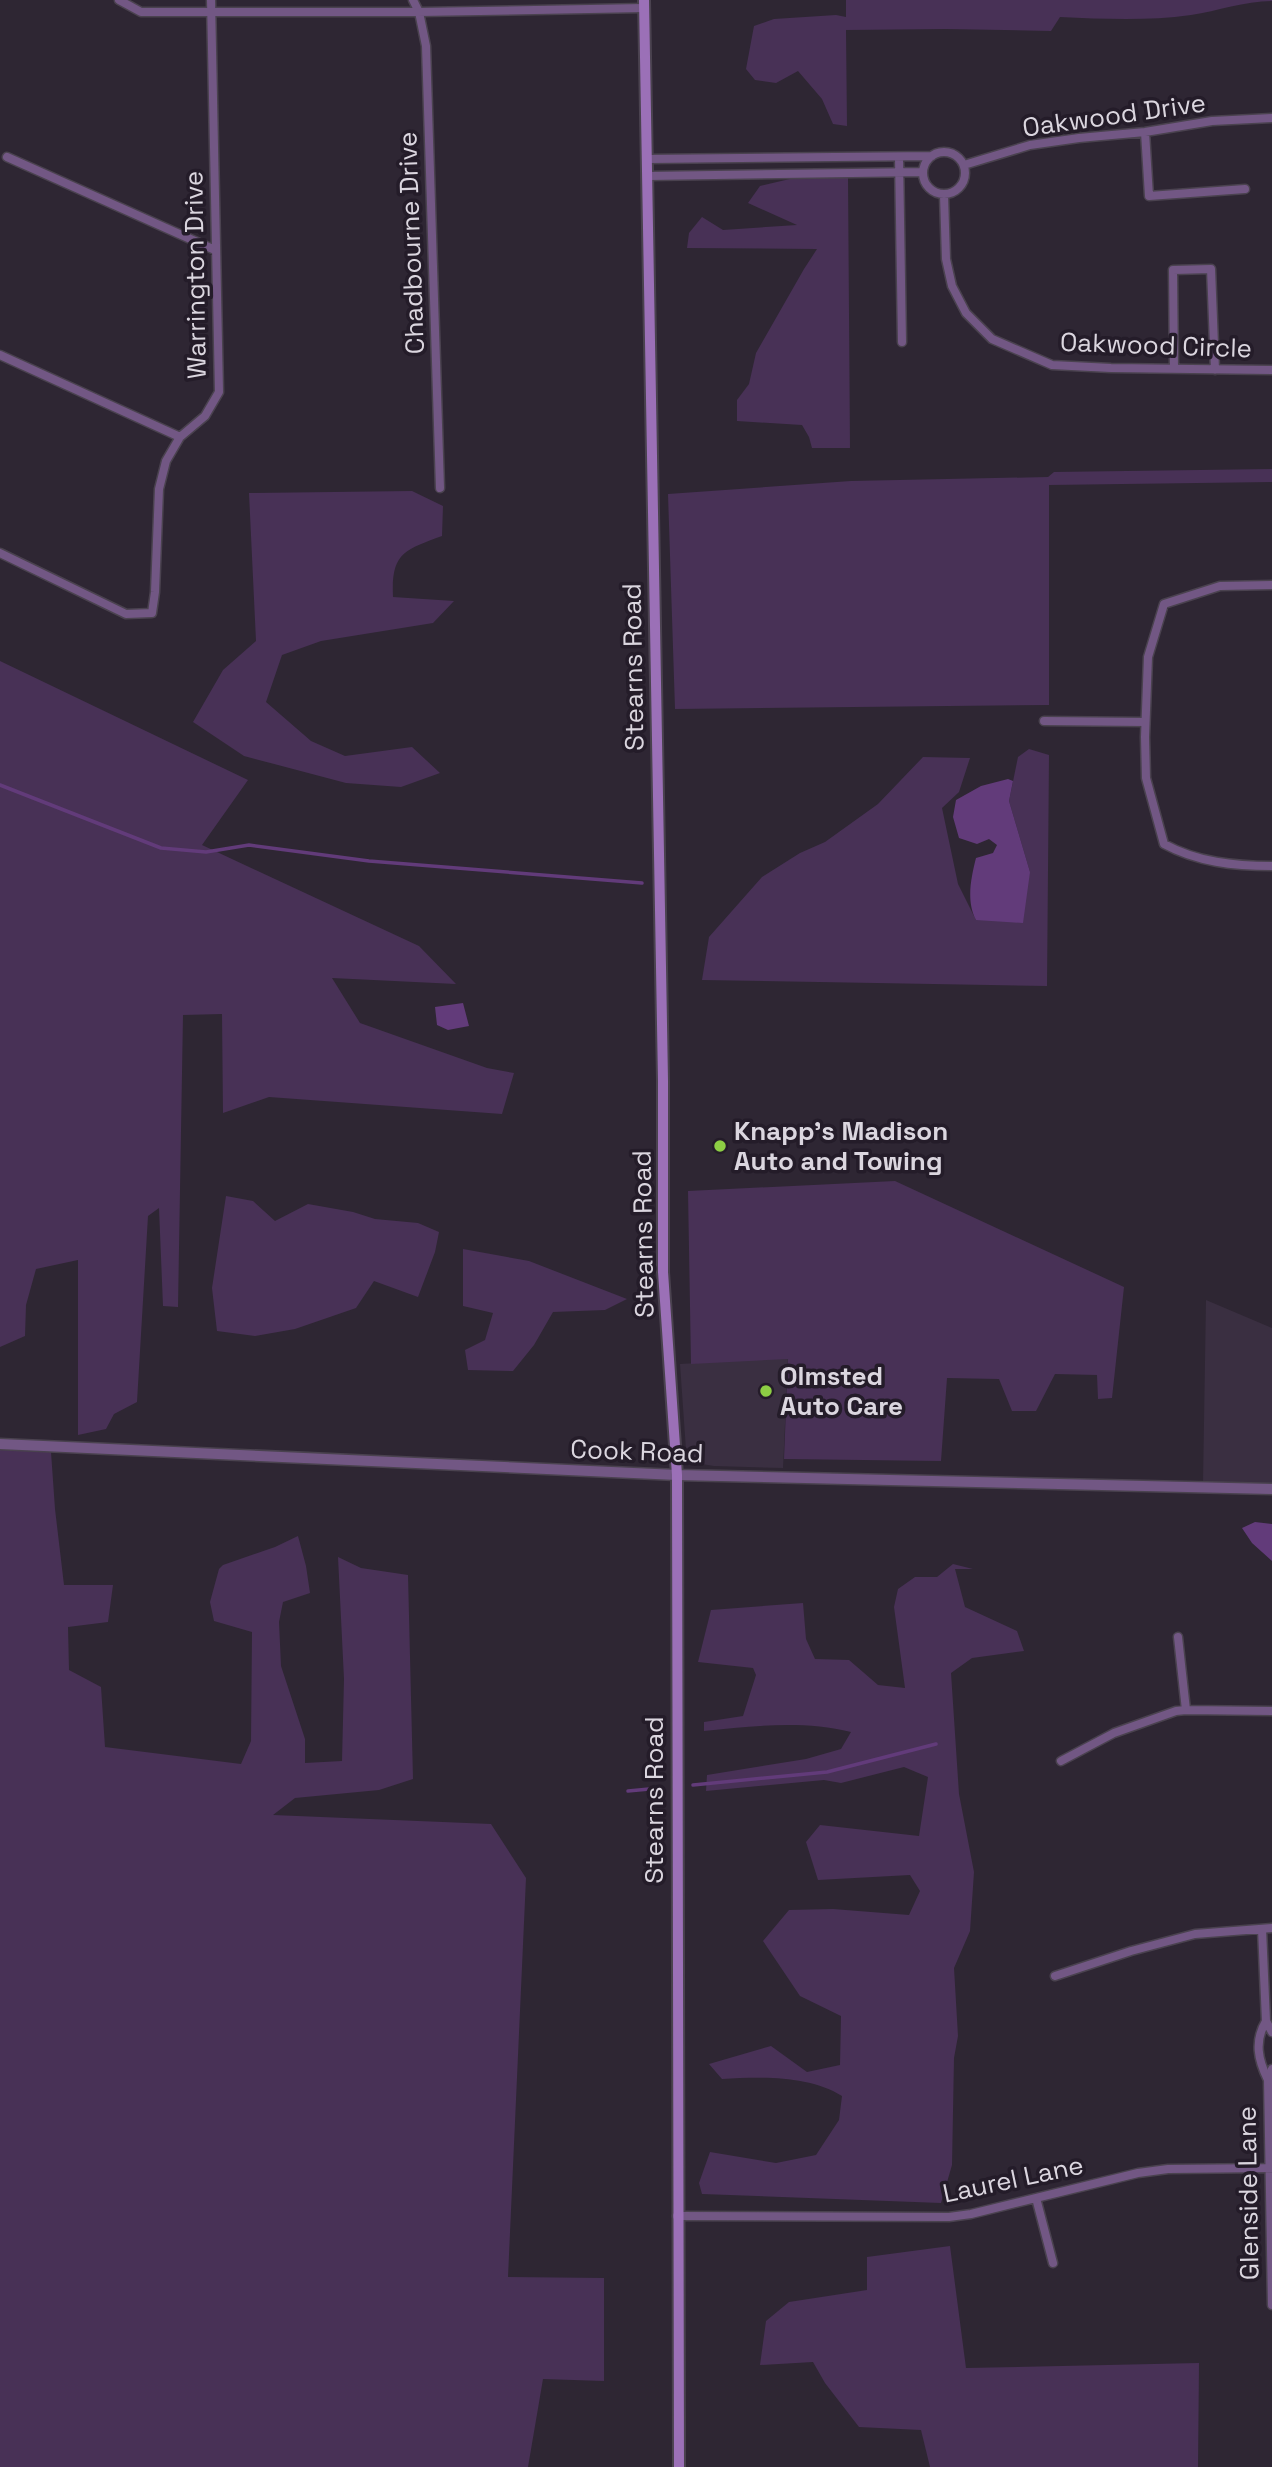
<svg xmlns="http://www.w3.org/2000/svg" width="1272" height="2467" font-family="'Space Grotesk',sans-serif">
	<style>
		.built { fill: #3a2f41 }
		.green { fill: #483156 }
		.water { fill: #623b7a }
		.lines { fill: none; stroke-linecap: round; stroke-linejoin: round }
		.stream { stroke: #623b7a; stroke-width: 3.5 }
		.minor-casing { stroke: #4a424f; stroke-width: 11 }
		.tertiary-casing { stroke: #4a424f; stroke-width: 13 }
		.secondary-casing { stroke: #4a424f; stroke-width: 14 }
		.minor { stroke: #725784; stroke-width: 8 }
		.tertiary { stroke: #725784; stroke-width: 10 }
		.secondary { stroke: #9b70b7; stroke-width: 10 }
		.poi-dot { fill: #8dce44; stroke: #241c29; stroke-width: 2.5 }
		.labels { text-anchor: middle; stroke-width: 7; stroke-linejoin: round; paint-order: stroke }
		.street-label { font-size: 26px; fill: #dbd6df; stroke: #241c29 }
		.poi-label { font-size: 26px; font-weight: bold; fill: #dbd6df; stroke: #241c29; text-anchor: start }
	</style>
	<rect width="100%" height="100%" fill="#2e2633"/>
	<!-- built -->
	<path class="built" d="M1206,1300L1272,1328V1485L1203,1483Z
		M788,1358L783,1468L714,1466L696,1463L686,1450L680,1364Z"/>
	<!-- green -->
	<path class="green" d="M846,0H1272V1C1244,1 1218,11 1191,15C1148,21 1104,19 1060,17L1051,31L946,29L846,30L847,126L833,124L822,99L798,71L776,83L755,80L746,69L754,26L774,19L836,15L846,17Z
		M848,177L850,448H812L809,437L802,425L737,421V400L749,384L756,353L804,269L817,249L687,248L689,233L702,217L723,230L797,225L748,203L760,186L794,178Z
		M1272,469V482L1049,485V705L675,709L668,494L851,481L1048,477L1054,472Z
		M412,491L443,506L442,536C404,550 391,553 393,597L454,601L433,623L321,641L282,655L266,702L311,741L345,756L412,747L440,773L401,787L346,783L244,756L193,722L223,670L256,641L249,493Z
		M0,661L248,780L202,845L419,946L456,984L332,978L360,1023L487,1068L514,1073L502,1114L269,1097L223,1113L222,1014L183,1015L178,1307L163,1306L159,1208L148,1216L137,1402L114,1414L106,1429L78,1435V1260L36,1269L26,1305L25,1336L0,1347Z
		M1029,749L1049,755L1047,986L702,980L709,937L762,877L800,853L825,842L878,804L923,757L970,758L959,792L942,808L958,884L976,920L1030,872L1009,801L1018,757Z
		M895,1181L1124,1287L1112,1398L1098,1399L1097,1375L1055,1374L1036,1411H1012L999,1379L947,1378L941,1461L784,1459L788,1359L691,1364L688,1191Z
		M226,1196L253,1201L275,1221L308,1204L353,1212L375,1219L418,1223L439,1232L435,1252L418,1297L374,1281L356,1308L295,1329L255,1336L217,1331L212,1288Z
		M463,1249L529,1261L627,1299L605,1310L553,1312L534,1345L513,1371L468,1370L465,1350L485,1340L493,1313L463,1306Z
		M0,1450L51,1452L55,1509L64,1585H113L108,1622L68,1627L69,1670L101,1687L105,1747L241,1764L251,1741L252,1632L214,1621L210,1602L219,1569L223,1565L275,1547L298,1536L306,1566L310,1593L283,1602L279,1622L281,1666L305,1739V1763L342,1761L344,1679L338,1557L361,1568L408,1575L413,1779L379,1790L295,1798L273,1815L491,1824L526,1878L508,2277L604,2278V2381L543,2379L528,2467H0Z
		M953,1564L973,1569H955L965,1607L1017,1631L1024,1651L972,1658L951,1673L959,1794L974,1872L970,1931L954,1968L958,2036L954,2058L952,2165L941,2203L702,2194L699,2183L710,2152L776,2163L816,2155L839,2120L842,2096C808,2075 761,2077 722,2079L709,2064L771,2046L807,2072L840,2065L841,2016L800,1996L763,1941L789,1910L833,1909L909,1915L920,1891L910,1875L818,1880L806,1842L820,1825L919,1836L928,1777L904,1767L841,1783L824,1780L706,1791L707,1775L806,1759L841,1749L851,1732C803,1720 752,1726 704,1731V1722L743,1716L756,1675L753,1668L698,1662L711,1610L803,1603L806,1639L815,1659L849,1660L878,1685L905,1688L894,1607L898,1589L915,1577H937Z
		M950,2246L966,2368L1199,2363L1198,2467H930L921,2430L859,2427L825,2383L813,2362L760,2365L766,2321L789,2302L867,2290V2257Z"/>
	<!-- water -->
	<path class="water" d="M1008,779L1013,781L1009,801L1030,872L1023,923L976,920C966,901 971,878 976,858L993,853L997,845L989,839L977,844L959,838L953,817L956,800L981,786Z
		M463,1003L469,1026L448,1030L437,1025L435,1007Z
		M1255,1522L1272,1524V1561L1252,1543L1242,1528Z"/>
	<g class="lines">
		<!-- stream -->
		<path class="stream" d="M0,785L161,848L206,852L249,845L369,861L642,883
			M693,1785L827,1772L936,1744
			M628,1791L660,1788"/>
		<!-- minor casing -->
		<g class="minor-casing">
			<path id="minor" d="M119,0L141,12H419L644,8
				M413,0L419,12L426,46L440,488
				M1145,132L1149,196L1245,189
				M923 173a21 21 0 1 1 42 0a21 21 0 1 1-42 0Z
				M7,157L215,250
				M899,157L902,342
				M648,159L932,156
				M964,165L1030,145L1079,138L1145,132L1212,121L1272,118
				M648,176L923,172
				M944,195L946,259L952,286L966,313L992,339L1052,365L1111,368L1272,370
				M0,355L180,437
				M1174,369L1173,270L1211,269L1215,370
				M0,553L126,614L152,613L155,592L159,489L166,461L180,437L205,416L219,392L211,0
				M1272,585L1220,586L1164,604L1148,657L1145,737L1146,778L1164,844C1197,862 1234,866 1272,866
				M1044,721L1145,722
				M1178,1637L1186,1710
				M1061,1761L1114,1733L1176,1711L1186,1710L1272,1711
				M1262,1929L1266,2021L1272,2032
				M1055,1976L1131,1951L1195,1934L1272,1928
				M1266,2021C1254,2041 1258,2060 1268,2080
				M1272,2069L1268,2080L1272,2305
				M1036,2198L1053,2263
				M677,2216L949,2217L971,2214L1138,2173L1168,2169L1272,2168"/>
		</g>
		<!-- tertiary casing -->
		<g class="tertiary-casing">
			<path id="tertiary" d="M0,1444L677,1475L1272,1489"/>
		</g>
		<!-- secondary casing -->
		<g class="secondary-casing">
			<path id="secondary" d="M644,0L663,1081V1272L677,1475L679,2467"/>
		</g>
		<!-- minor -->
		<use href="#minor" class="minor"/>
		<!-- tertiary -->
		<use href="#tertiary" class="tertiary"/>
		<!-- secondary -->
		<use href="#secondary" class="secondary"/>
	</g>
	<!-- markers -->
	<g class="poi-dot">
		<circle cx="720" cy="1146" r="7"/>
		<circle cx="766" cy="1391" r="7"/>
	</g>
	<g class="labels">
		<!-- street labels -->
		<g class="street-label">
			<text transform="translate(1114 115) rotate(-8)" y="9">Oakwood Drive</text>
			<text transform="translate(411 243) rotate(-92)" y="9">Chadbourne Drive</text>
			<text transform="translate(195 275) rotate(-91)" y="9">Warrington Drive</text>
			<text transform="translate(1156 345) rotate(2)" y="9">Oakwood Circle</text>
			<text transform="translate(633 667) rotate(-91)" y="9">Stearns Road</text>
			<text transform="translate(643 1234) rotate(-91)" y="9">Stearns Road</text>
			<text transform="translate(637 1451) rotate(2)" y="9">Cook Road</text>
			<text transform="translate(654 1800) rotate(-90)" y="9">Stearns Road</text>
			<text transform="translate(1013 2179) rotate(-12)" y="9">Laurel Lane</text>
			<text transform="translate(1248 2193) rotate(-91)" y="9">Glenside Lane</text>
		</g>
		<!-- poi labels -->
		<g class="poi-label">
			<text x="734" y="1140">Knapp's Madison<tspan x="734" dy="30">Auto and Towing</tspan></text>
			<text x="780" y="1385">Olmsted<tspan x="780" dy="30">Auto Care</tspan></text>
		</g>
	</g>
</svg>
